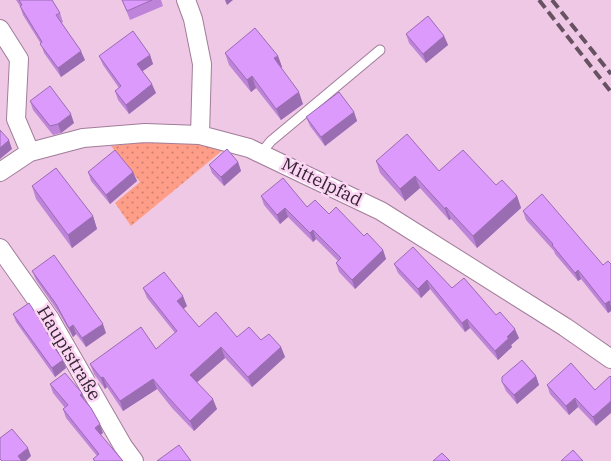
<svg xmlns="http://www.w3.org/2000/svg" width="611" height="461" font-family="'IBM Plex Serif',serif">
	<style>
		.grass { fill: url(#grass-dots) }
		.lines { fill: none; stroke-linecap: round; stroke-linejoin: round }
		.service-casing { stroke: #a17d99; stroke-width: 11 }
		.minor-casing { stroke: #a17d99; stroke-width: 20 }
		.service { stroke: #fff; stroke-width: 9 }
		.minor { stroke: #fff; stroke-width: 18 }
		.rail { stroke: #675262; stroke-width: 4; stroke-dasharray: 10 5; stroke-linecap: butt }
		.wall { fill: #bd84da }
		.shaded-wall { fill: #9a6cb1 }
		.building { fill: #dc9afd; stroke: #9a6cb1 }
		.labels { text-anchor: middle; stroke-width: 5; stroke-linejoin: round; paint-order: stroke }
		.street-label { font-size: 18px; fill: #342631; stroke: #fcd5f4 }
	</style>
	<defs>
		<pattern id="grass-dots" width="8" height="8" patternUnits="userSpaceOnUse" patternTransform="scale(1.25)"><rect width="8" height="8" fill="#ff9e88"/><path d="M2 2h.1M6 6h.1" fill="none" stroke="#cf8170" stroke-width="1.8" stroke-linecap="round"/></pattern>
	</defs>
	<rect width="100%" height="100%" fill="#efc8e6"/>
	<!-- grass -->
	<path class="grass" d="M166,142L194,143L223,150L131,226L115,203L140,182L111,146L138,143Z"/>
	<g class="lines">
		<!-- service casing -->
		<g class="service-casing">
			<path id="service" d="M261,153L271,141L380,50"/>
		</g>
		<!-- minor casing -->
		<g class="minor-casing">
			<path id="minor" d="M186,0L193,19L202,64L200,135
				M0,29L19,59L16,119L30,152
				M0,172L30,152L83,138L145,133L200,135L249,148L381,211L565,327L611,359
				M0,248L50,319L123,446L134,461"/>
		</g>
		<!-- service -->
		<use href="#service" class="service"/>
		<!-- minor -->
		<use href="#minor" class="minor"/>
		<!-- rail -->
		<path class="rail" d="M539,0L611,92
			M552,0L611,74"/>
	</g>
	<!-- wall -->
	<path class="wall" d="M16,0H52L60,13L63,22L61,23L85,60L61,77L44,53L41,44L23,15L20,6Z
		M122,0H161L163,6L130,20Z
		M406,34L444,36L448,45L426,63L409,43Z
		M225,53L278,56L282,67L281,68L303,104L281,120L256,88L251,92L229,65Z
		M150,55L153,64L142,71L156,93L129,114L118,100L115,91L119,88L103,65L99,56Z
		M30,101L74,123L61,133L53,135L33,110Z
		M354,112L357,121L325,146L310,126L306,117Z
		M376,161L439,171L496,185L517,196L521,208L477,248L451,219L449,220L420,188L405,201L380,173Z
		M238,162L241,171L224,186L212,173L209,165Z
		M88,172H133L137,181L110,204L91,181Z
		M32,186L93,216L97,229L72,248L36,199Z
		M261,196L307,207L329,214L364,236L383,250L386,259L355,289L339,272L336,263L338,261L316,239L313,242L288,217L280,224L264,205Z
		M523,211L603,265L611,264V311L608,313L581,279L578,281L555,254L554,251L526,220Z
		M394,264L452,288L496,315L519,338L511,345L512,347L498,360L470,328L465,332L430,289L421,298L398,273Z
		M32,271L106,333L86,347L76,334L73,337L59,313L36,280Z
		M143,288L187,306L183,309L199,327L237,337L261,340L281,347L285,357L252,387L225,358L197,382L217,409L194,431L172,408L157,389L123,411L107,387L105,389L94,374L90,364L156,349L175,333L147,298Z
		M13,314L52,341L55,348L63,360L66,368L55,377L16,322Z
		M536,376L539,385L517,404L506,391L502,382Z
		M50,384L82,393L85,401L103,433L100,435L123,461H94L93,459L97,456L66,418L63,409L65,408L53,393Z
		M547,385L595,390L596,426L578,407L569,415L550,394Z"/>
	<!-- shaded-wall -->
	<path class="shaded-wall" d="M225,0H233L227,5Z
		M444,36L448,45L426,63L423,54Z
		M81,51L85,60L61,77L58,68Z
		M150,55L153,64L140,73L137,64Z
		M278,56L282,67L278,70L274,58Z
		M252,76L256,88L251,92L247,80Z
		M152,84L156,93L129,114L126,105Z
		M299,92L303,104L281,120L276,109Z
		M354,112L357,121L325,146L321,137Z
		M71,114L74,123L61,133L58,124Z
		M9,140L12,149L0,159V148Z
		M238,162L241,171L224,186L221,177Z
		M133,172L137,181L110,204L106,195Z
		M415,176L420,188L405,201L400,189Z
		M517,196L521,208L477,248L473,236Z
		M446,207L451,219L449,220L445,209Z
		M285,208L288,217L280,224L277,215Z
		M93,216L97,229L72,248L68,235Z
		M313,230L316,239L313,242L310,233Z
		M383,250L386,259L355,289L352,280Z
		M578,270L581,279L578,281L575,273Z
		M427,280L430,289L421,298L418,289Z
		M183,296L187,306L180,312L177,301Z
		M609,301L611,306V311L608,313L605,304Z
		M467,319L470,328L465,332L462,323Z
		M103,324L106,333L86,347L82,338Z
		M73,325L76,334L73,337L69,328Z
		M515,329L519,338L511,345L512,347L498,360L495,351L507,337Z
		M221,347L225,358L194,385L190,375Z
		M281,347L285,357L252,387L248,377Z
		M63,360L66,368L55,377L52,368Z
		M536,376L539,385L517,404L514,395Z
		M103,377L107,387L105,389L101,378Z
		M153,379L157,389L123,411L120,401Z
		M82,393L85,402L80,395Z
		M575,398L578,407L569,415L566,406Z
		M213,399L217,409L194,431L190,421Z
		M611,401V413L596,426L593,417Z
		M100,424L103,433L98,437L95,428Z
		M28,448L31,456L26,461H19L18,456Z"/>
	<!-- building -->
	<path class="building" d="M19,0H52L60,13L56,15L81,51L58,68L40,44L42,42L20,6L22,5Z
		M122,0H152L127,11Z
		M428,16L444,36L423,54L406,34Z
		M255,28L278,56L274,58L299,92L276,109L252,76L247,80L225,53Z
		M133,31L150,55L137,64L152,84L126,105L115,91L121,86L99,56Z
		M50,86L71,114L58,124L50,126L30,101Z
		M339,92L354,112L321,137L306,117Z
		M0,130L9,140L0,148Z
		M407,134L439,171L463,150L496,185L502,180L517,196L473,236L446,207L445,209L415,176L400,189L376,161Z
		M227,149L238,162L221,177L209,165Z
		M115,150L133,172L106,195L88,172Z
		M56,168L93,216L68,235L32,186Z
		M283,178L307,207L315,200L329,214L336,207L364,236L367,233L383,250L352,280L336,263L341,258L313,230L310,233L285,208L277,215L261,196Z
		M542,194L603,265L608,261L611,264V303L609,301L605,304L578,270L575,273L552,245L553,244L523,211Z
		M413,247L452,288L464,278L496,315L500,312L515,329L507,337L509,338L495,351L467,319L462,323L427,280L418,289L394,264Z
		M54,255L103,324L82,338L73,325L69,328L56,304L32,271Z
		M164,272L183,296L177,301L199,327L216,312L237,337L249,327L261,340L269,334L281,347L248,377L221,347L190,375L213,399L190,421L168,397L153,379L120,401L103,377L101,378L90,364L141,327L156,349L177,331L143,288Z
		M29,303L38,317L52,341L51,342L63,360L52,368L13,314Z
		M522,360L536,376L514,395L502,382V377Z
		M571,363L595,390L610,376L611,377V401L593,417L575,398L566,406L547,385Z
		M65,373L82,393L80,395L91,408L100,424L95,428L123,461H95L93,459L99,454L63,409L68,405L50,384Z
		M12,429L28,448L18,456L22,461H2L0,459V438Z
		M179,445L191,461H157Z
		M573,450L583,461H561Z
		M442,453L450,461H433Z"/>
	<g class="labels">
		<!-- street labels -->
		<g class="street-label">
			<text transform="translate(322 182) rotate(26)" y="6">Mittelpfad</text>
			<text transform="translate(69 353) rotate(59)" y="6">Hauptstraße</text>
		</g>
	</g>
</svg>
